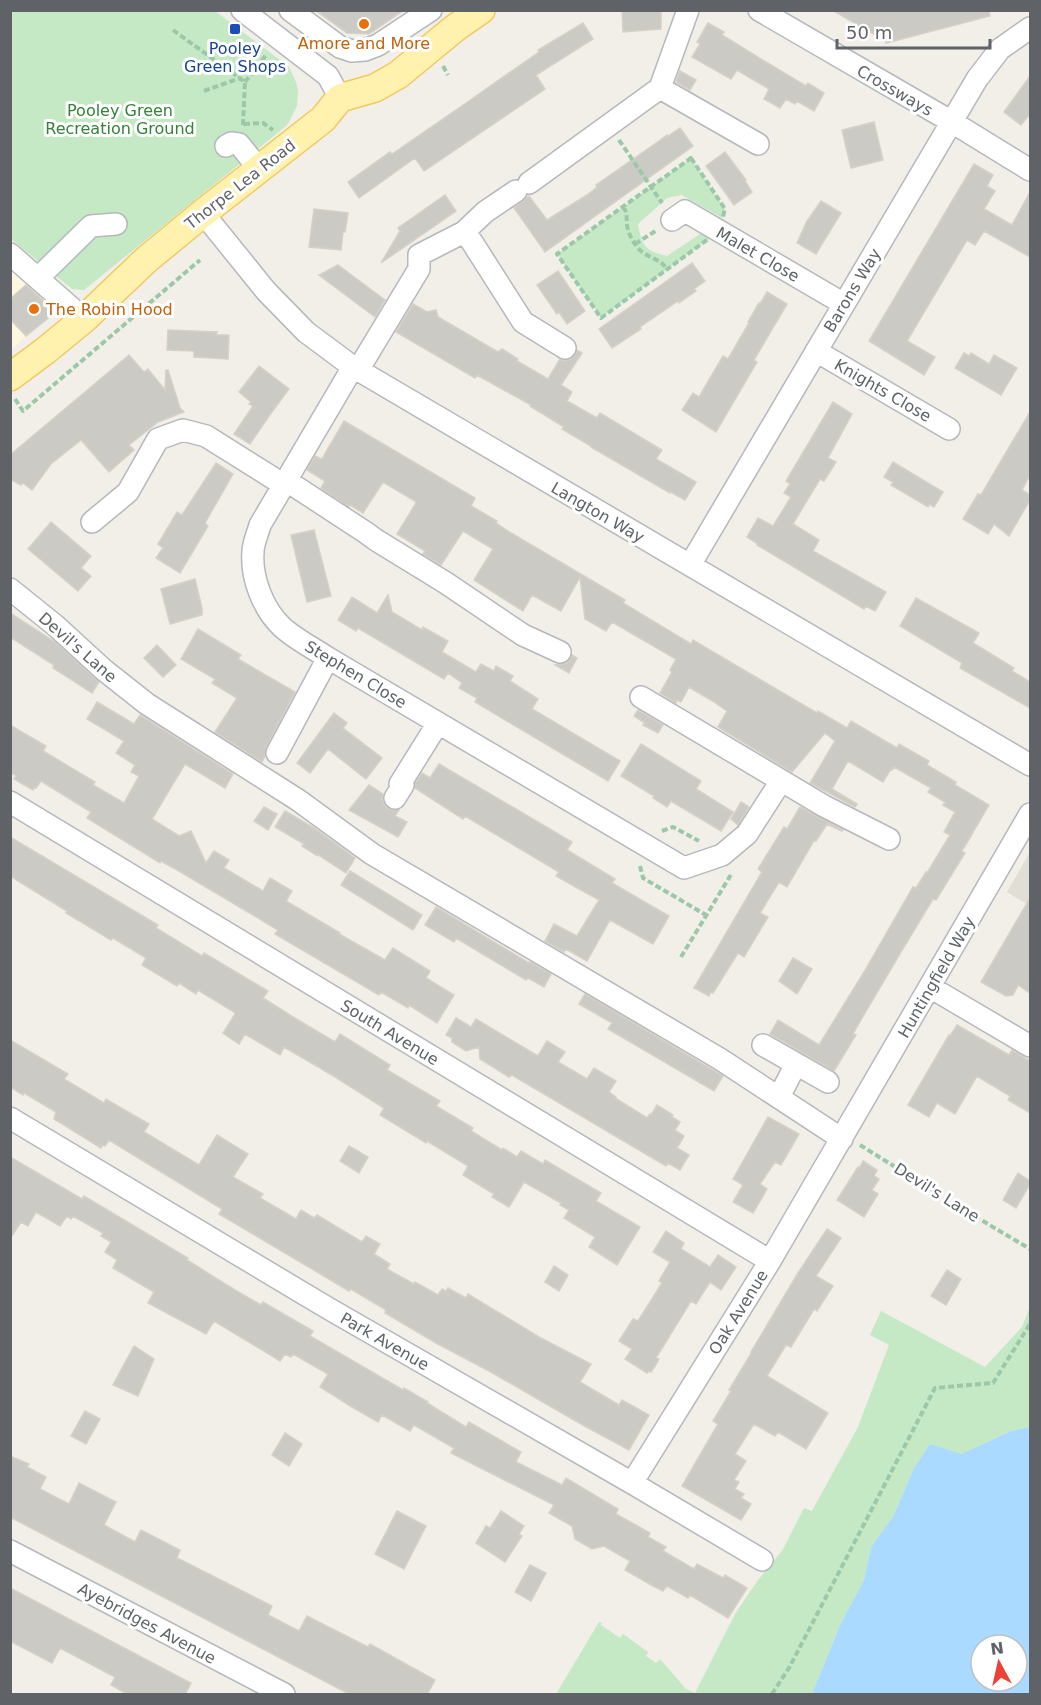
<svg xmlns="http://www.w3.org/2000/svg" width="1041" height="1705" font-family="'DejaVu Sans',sans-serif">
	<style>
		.commercial { fill: #fef7e0 }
		.education { fill: #e1ded6 }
		.green { fill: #c5e8c5 }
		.water { fill: #aadaff; fill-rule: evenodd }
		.building { fill: #cccac5; stroke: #d6d1c6; stroke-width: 1.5 }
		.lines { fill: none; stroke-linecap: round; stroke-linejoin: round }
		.minor-casing { stroke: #b5b8bc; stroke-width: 24 }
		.major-casing { stroke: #f2c960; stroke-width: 30 }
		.path { stroke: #9cc7a9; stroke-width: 4; stroke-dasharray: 6 3; stroke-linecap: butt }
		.minor { stroke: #fff; stroke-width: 21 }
		.major { stroke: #fff2af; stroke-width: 27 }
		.food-dot { fill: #e8710a; stroke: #fff; stroke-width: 2 }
		.transit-dot { fill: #1a4fb4; stroke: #fff; stroke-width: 2 }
		.labels { text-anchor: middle; stroke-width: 6; stroke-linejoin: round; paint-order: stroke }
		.food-label { font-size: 16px; fill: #c56008; stroke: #fff }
		.transit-label { font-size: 16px; fill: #164399; stroke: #fff }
		.street-label { font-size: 16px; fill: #5f6368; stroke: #fff }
		.park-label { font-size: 16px; fill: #348238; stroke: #fff }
	</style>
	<rect width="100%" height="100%" fill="#f1efe8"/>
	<!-- commercial -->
	<path class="commercial" d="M11,268L56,309L11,350Z"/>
	<!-- education -->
	<path class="education" d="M1030,852V906L1007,892Z"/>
	<!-- green -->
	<path class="green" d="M10,11H215L289,67L296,82L298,91L297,106L288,124L280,131L84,290L72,289L11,239Z
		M691,158L725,209L722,218L682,195L667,198L638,224C642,246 645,251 667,256L703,232L712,237L601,318L557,254Z
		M1030,1307V1427L1011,1431L961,1454L913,1470L894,1515L871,1547L864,1580L840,1625L812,1694H556L599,1622L602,1623L601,1625L620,1638L623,1634L648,1652L646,1656L656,1663L660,1659L686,1689L695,1693L735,1614L758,1580L782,1551L804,1508L812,1511L858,1427L889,1345L870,1335L881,1311L985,1367L1022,1327Z"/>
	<!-- water -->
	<path class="water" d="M1030,1427V1694H812L840,1625L864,1580L871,1547L894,1515L913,1470L930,1444L961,1454L1011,1431ZM981,1645H1017V1681H981Z"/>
	<!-- building -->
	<path class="building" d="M315,10H404L369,34L347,33Z
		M622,10H661V29L623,32Z
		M832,10H989L990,16L886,43L883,33L875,35Z
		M583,23L593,39L536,75L545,89L424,171L415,158L359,198L348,182L390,152L392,154L466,103L539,52L538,50Z
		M708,23L724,32L722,35L756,56L806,86L808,83L824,93L814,111L797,101L795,104L786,99L780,108L764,99L769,89L737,70L731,79L692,57L700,44L697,42Z
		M680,71L696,80L690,90L676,82Z
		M1030,76V114L1021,125L1004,112Z
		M874,122L883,160L851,168L842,130Z
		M680,128L693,146L545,252L514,208L529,196L547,220L587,195L597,187L596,185L659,141L667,135L668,136Z
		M725,152L746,180L745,181L752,192L734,205L706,166Z
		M974,164L993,175L987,186L995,191L984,209L1012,225L1030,192V257L984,231L975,245L967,240L907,341L935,357L924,375L869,341Z
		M445,195L456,211L381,263L400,231L398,228Z
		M821,201L841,213L816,254L797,243L807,221Z
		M314,209L348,213L345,232H343L341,250L309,247Z
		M692,263L705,281L694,289L696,291L679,303L678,301L640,327L641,329L612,348L599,329Z
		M338,265L385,300L375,317L319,275Z
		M558,271L585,311L567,324L559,312L557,314L537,285Z
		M26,285L56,312L26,336L10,319V299Z
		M767,292L787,304L754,360L757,362L716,432L682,410L693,393L699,397L723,356L728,359L749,323L748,322L759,303L760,304Z
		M413,304L427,312L436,310L438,317L498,352L502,349L518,359L517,361L548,379L560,359L565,361L570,359L575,355L577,350L582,353L561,385L572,392L567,401L597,418L600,413L662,450L656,459L696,482L685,500L671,492L670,493L591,447V446L562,429L564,427L530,406L531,405L477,375L475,378L396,332Z
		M168,330L217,332L216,335H229L228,359L194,357V351L167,350Z
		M964,353L969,356L971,353L989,364L994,355L1017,368L1001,395L955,368Z
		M129,355L144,372L148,369L165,390L166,370H168L180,408L184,412L158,422L129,445L134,450L109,472L81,440L51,464L32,490L23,483L21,485L10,479V455Z
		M259,366L289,389L269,416L250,444L234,434L253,406L249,404L251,402L239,392Z
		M833,402L852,414L828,458L836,462L824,481L820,479L793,524L819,540L813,551L886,592L875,611L866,606L864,609L757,545L758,544L747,537L758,518L773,526L791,497L784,493L790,484L786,481Z
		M1030,412V475L1022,490L1030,495V500L1009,536L994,524L988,534L963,519L978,494L981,495Z
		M344,421L475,498L471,506L497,521L496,523L511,533L625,600L623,603L691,644L693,640L817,713L818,711L847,728L851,721L897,748L899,744L929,761L927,765L956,782L955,785L989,805L962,851L965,853L936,900L933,899L904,947L862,1018L853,1034L856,1035L834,1071L770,1034L778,1020L819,1045L864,972L913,887L916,888L926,872L927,873L950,835L944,832L955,812L943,805L945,802L928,792L931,788L894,767L892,770L891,769L883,782L848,761L832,789L857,804L855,807L810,783L835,741L825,733L792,772L718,727L727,711L714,702L689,687L681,702L677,700L676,703L660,693L672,672L670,670L676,659L612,622L606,631L585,619L580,577L561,611L532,595L523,611L474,580L493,549L463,531L441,565L423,554L425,551L397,534L416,503L415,501L383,482L363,513L350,505L349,507L321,488L325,481L307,470L315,456L322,459Z
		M893,462L943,492L934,507L929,504L928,507L891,485L893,482L884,477Z
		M216,463L233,474L205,523L208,526L180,573L156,558L163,548L158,544L177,512L182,515Z
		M51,522L91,556L81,568L91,576L78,591L28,549Z
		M314,530L331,596L307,602L291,535Z
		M195,579L202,608V615L170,624L161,589Z
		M388,595L392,612L422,630L423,627L448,641L442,652L476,672L481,664L494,671L496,666L513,676L510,681L538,699L532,709L620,761L608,781L475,702L477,698L459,688L462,683L448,673L444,679L358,628L356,631L338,620L352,597L377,613Z
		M916,598L979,633L973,643L1014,668L1012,671L1030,682V708L960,668L962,663L900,626Z
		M10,613L55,642L99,682L92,693L53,668L54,665L10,637Z
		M198,629L241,655L238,659L295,692L266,747L265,756L262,762L215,732L237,698L212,683L215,679L181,659Z
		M157,645L176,665L163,677L144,658Z
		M572,655L577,658L569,673L555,665L567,663Z
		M97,702L134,724L140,715L233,774L225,788L185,764L152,819L179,836L191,831L206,863L214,851L229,860L224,868L263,891L270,878L292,891L286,901L340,933L339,934L385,960L393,948L430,971L426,978L454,995L437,1023L409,1005L408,1008L381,992L379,995L275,934L278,930L184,874L161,861L160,863L87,818L91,812L41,781L36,788L35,787L33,790L14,779L16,776L10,772V725L46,746L43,751L95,782L93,785L124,803L139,776L131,772L135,765L116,753L124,741L87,719Z
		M638,710L663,725L658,733L643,725L645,723L634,716Z
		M334,713L347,723L343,728L382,758L366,779L328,749L310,773L297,763Z
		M641,744L701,781L696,789L733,812L721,831L671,801L667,807L653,798L654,796L621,776Z
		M439,764L572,842L567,850L615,879L612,883L669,916L653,944L610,920L587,961L566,949L564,952L545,941L554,924L577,936L599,900L556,876L559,872L465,816L463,819L415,788V783L422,773L430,778Z
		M369,785L383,794L382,798L384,805L389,809L399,810L395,816L407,822L398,837L349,810Z
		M741,802L749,807L738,825L731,819Z
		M264,807L277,814L268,830L254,821Z
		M800,807L843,830L842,831L827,824L816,841L814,840L811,846L787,887L779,882L760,913L768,917L744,957L738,953L713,993L711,992L709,996L694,988L762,872L758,869L784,827L787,829Z
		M285,811L314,828L355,858L346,873L317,854L316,855L302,846L304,844L275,827Z
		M10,837L158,925L156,928L202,956L204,953L268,991L263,998L298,1020L335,1042L340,1034L390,1065L387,1070L440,1101L436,1106L473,1128L471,1131L502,1150L503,1148L517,1157L521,1151L543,1164L545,1160L601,1193L596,1201L640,1227L617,1265L589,1247L595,1237L564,1218L569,1210L560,1205L561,1203L524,1182L509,1207L492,1197L494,1194L463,1175L468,1166L427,1141L426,1143L380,1115L384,1108L332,1075L284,1047L280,1055L245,1034L239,1044L223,1033L235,1014L234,1012L198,990L196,994L179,983L177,986L142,965L146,958L113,938L111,940L66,913L67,911L10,876Z
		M350,871L422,915L413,930L341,885Z
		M1030,898V993L1018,985L1013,995L1006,996L981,982Z
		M436,907L529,963L530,962L551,974L544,987L528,978L526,980L456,938L454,942L425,925Z
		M793,958L812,969L797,994L779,981Z
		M585,994L723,1076L714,1091L608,1029L612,1023L579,1004Z
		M456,1018L471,1027L476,1019L538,1056L547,1041L565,1052L558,1062L587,1079L594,1068L616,1081L609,1092L616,1097L615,1098L647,1118L650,1114L651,1115L657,1105L673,1115L672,1117L680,1122L675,1130L684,1136L677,1148L689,1155L680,1170L668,1163L666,1166L517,1078L512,1075L509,1077L480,1059L479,1047L466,1051L452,1042V1038L446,1035Z
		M957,1025L1009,1055L1012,1050L1030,1061V1113L1008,1100L1010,1096L977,1076L955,1114L937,1103L929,1117L908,1105L949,1035L950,1036Z
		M10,1040L68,1074L64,1079L104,1103L106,1099L149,1124L144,1132L199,1165L217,1135L248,1154L233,1177L263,1194L260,1198L296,1219L301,1210L314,1218L317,1215L362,1242L366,1236L380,1244L374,1254L390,1264L387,1269L414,1284L415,1282L438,1295L442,1289L446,1291L448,1288L466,1298L468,1294L539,1337L591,1364L580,1382L619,1405L622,1400L649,1415L629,1450L581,1424L489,1371L436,1343L387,1314L385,1313L386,1310L351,1289L349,1291L219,1214L222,1209L109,1140L105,1146L102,1145L101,1148L54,1119L56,1112L24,1093L23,1095L10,1087Z
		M768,1117L799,1134L781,1165L775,1162L760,1184L767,1189L753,1213L733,1202L743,1185L733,1179Z
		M349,1146L368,1157L359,1173L340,1161Z
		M10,1157L82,1199L84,1196L188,1258L187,1260L235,1290L261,1305L263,1302L313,1331L310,1336L403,1390L404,1388L428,1402L427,1403L466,1427L469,1422L521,1452L516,1462L562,1485L566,1478L618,1509L616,1514L650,1533L648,1537L666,1547L663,1551L694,1569L697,1564L723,1578L725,1575L747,1588L728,1618L690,1595L688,1598L667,1586L663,1591L653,1586L625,1570L630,1561L604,1546L592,1549L575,1539L572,1526L549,1513L554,1505L451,1453L454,1448L414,1425L410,1431L382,1415L378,1422L352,1407L320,1387L328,1374L293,1354L291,1357L285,1354L280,1361L214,1321L206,1334L148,1303L154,1292L113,1268L117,1260L105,1252L111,1242L101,1236L103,1233L73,1216L71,1219L67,1216L60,1226L36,1212L28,1226L21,1222L10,1239Z
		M863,1161L877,1170L874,1176L879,1179L872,1190L878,1194L864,1217L837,1200L858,1167H860Z
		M1018,1173L1030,1181V1184L1016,1208L1003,1200Z
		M827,1229L841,1238L816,1276L833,1286L817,1311L814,1309L791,1347L786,1345L767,1376L828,1413L806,1449L778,1432L775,1436L754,1424L735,1454L746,1461L734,1480L739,1482L735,1489L744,1494L741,1498L751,1504L741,1520L682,1486L718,1424L713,1421L731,1391L729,1390L752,1352H751L798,1273Z
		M666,1231L684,1243L681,1249L710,1267L718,1255L736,1267L721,1290L710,1282L696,1304L691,1301L656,1358L659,1359L655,1366L651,1372L649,1371L647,1373L625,1359L632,1349L619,1341L633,1319L638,1321L662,1283L659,1281L670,1262L653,1252Z
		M554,1266L568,1275L559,1291L545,1282Z
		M947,1270L961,1279L946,1305L931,1296Z
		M134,1346L154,1359L138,1396L113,1385Z
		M85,1411L100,1419L86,1444L71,1436Z
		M285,1433L302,1444L289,1466L272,1455Z
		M10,1456L29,1464L27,1467L46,1477L40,1489L69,1504L79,1483L116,1502L104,1525L135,1542L141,1530L180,1550L177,1558L272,1606L268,1615L299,1631L307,1616L368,1647L370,1644L413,1668L435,1680L427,1695H351L10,1517Z
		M397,1511L426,1526L404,1569L375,1554Z
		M501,1511L524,1526L519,1534L522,1536L505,1562L476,1543L486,1526L490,1528Z
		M530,1565L546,1573L531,1601L515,1592Z
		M10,1588L191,1683L185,1695H129L111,1685L115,1677L60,1648L52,1663L10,1641Z"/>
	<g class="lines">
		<!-- minor casing -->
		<g class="minor-casing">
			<path id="minor" d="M242,10L328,76L340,98
				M290,10L340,47L352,51L365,50L378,45L431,10
				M759,10L952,122L1030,170
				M660,88L758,144
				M226,146L231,143L239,144L259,169
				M529,183L660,88L688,10
				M203,213L266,291L306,332L353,367L1030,765
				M672,220L685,211L844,304
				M464,232L485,212L516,191
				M10,254L84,319
				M38,278L91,226L116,224
				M816,351L949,429
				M353,367L260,525C258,533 253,543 253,552C251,578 263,609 282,627C295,639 313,648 328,658L684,868L722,855L747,834L781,781
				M358,370L419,269V255L464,232L472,242L523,322L565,348
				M287,481L365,532L376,540L446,583L523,635L560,652
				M92,522L128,492L158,439L183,430L206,436L284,485
				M690,565L977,79L1000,49L1030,28
				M10,589L56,626L104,670L147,704L298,800L372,854L720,1059L842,1139
				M641,697L824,806L889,839
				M277,753L328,658
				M395,798L403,785L400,784L438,723
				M10,802L770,1261
				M930,987L1030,1046
				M763,1045L828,1082
				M779,1097L796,1064
				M10,1118L326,1307L632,1483L762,1560
				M632,1483L770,1261L1030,814
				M10,1551L284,1694"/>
		</g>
		<!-- major casing -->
		<g class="major-casing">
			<path id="major" d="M10,377L45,351L84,319L146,260L203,213L323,119L340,98L375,88L398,75L455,28L481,10"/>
		</g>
		<!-- path -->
		<path class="path" d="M173,30L245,82L243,125L242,126
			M443,66L448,75
			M245,82L267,54
			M204,91L240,78
			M244,124L263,123L273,130
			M619,140L662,203
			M691,158L725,209L719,231L601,318L557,254Z
			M623,207C628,213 626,217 627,225C628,233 632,240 637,247C646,258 660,258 667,269
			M635,244L657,230
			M15,399L23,411L200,260
			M662,831L673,827L699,841
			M640,866L643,878L706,915
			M681,957L732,873
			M860,1145L961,1208L1030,1249
			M772,1694L789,1668L935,1388L993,1383L1030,1324"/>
		<!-- minor -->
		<use href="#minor" class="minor"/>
		<!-- major -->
		<use href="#major" class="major"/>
	</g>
	<!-- markers -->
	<g class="food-dot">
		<circle cx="364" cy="24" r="6"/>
		<circle cx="34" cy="309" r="6"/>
	</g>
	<rect class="transit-dot" x="229" y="23" width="12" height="12" rx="3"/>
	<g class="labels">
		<!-- food labels -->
		<g class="food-label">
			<text x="364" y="49">Amore and More</text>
			<text x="46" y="315" text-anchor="start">The Robin Hood</text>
		</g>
		<!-- transit labels -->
		<g class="transit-label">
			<text x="235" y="54">Pooley<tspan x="235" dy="18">Green Shops</tspan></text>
		</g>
		<!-- street labels -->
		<g class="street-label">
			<text transform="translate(895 90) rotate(30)" y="6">Crossways</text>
			<text transform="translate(240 184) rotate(-38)" y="6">Thorpe Lea Road</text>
			<text transform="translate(758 254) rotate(30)" y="6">Malet Close</text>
			<text transform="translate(852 290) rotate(-59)" y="6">Barons Way</text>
			<text transform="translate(883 390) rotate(30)" y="6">Knights Close</text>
			<text transform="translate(598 512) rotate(30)" y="6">Langton Way</text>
			<text transform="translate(78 647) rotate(41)" y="6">Devil's Lane</text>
			<text transform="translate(356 674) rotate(31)" y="6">Stephen Close</text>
			<text transform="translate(936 977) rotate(-60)" y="6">Huntingfield Way</text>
			<text transform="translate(390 1032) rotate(31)" y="6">South Avenue</text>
			<text transform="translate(937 1192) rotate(32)" y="6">Devil's Lane</text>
			<text transform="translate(738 1312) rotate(-58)" y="6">Oak Avenue</text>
			<text transform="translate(385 1341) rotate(30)" y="6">Park Avenue</text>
			<text transform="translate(147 1623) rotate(28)" y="6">Ayebridges Avenue</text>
		</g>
		<!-- park labels -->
		<g class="park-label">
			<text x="120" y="116">Pooley Green<tspan x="120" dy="18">Recreation Ground</tspan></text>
		</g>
	</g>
	<!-- border -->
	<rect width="1041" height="1705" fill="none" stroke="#5f6368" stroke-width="24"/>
	<!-- north arrow -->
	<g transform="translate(999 1663) rotate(352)"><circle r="28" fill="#ffffff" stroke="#bfc1c3" stroke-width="1.5"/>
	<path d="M0-4.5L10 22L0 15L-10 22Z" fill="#ea4335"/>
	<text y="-9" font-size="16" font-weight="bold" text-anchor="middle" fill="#5f6368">N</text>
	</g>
	<!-- scale -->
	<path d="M837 39v9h153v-9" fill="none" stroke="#5f6368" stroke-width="3"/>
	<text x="846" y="39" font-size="18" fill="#5f6368" stroke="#ffffff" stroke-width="4.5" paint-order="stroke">50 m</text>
</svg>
